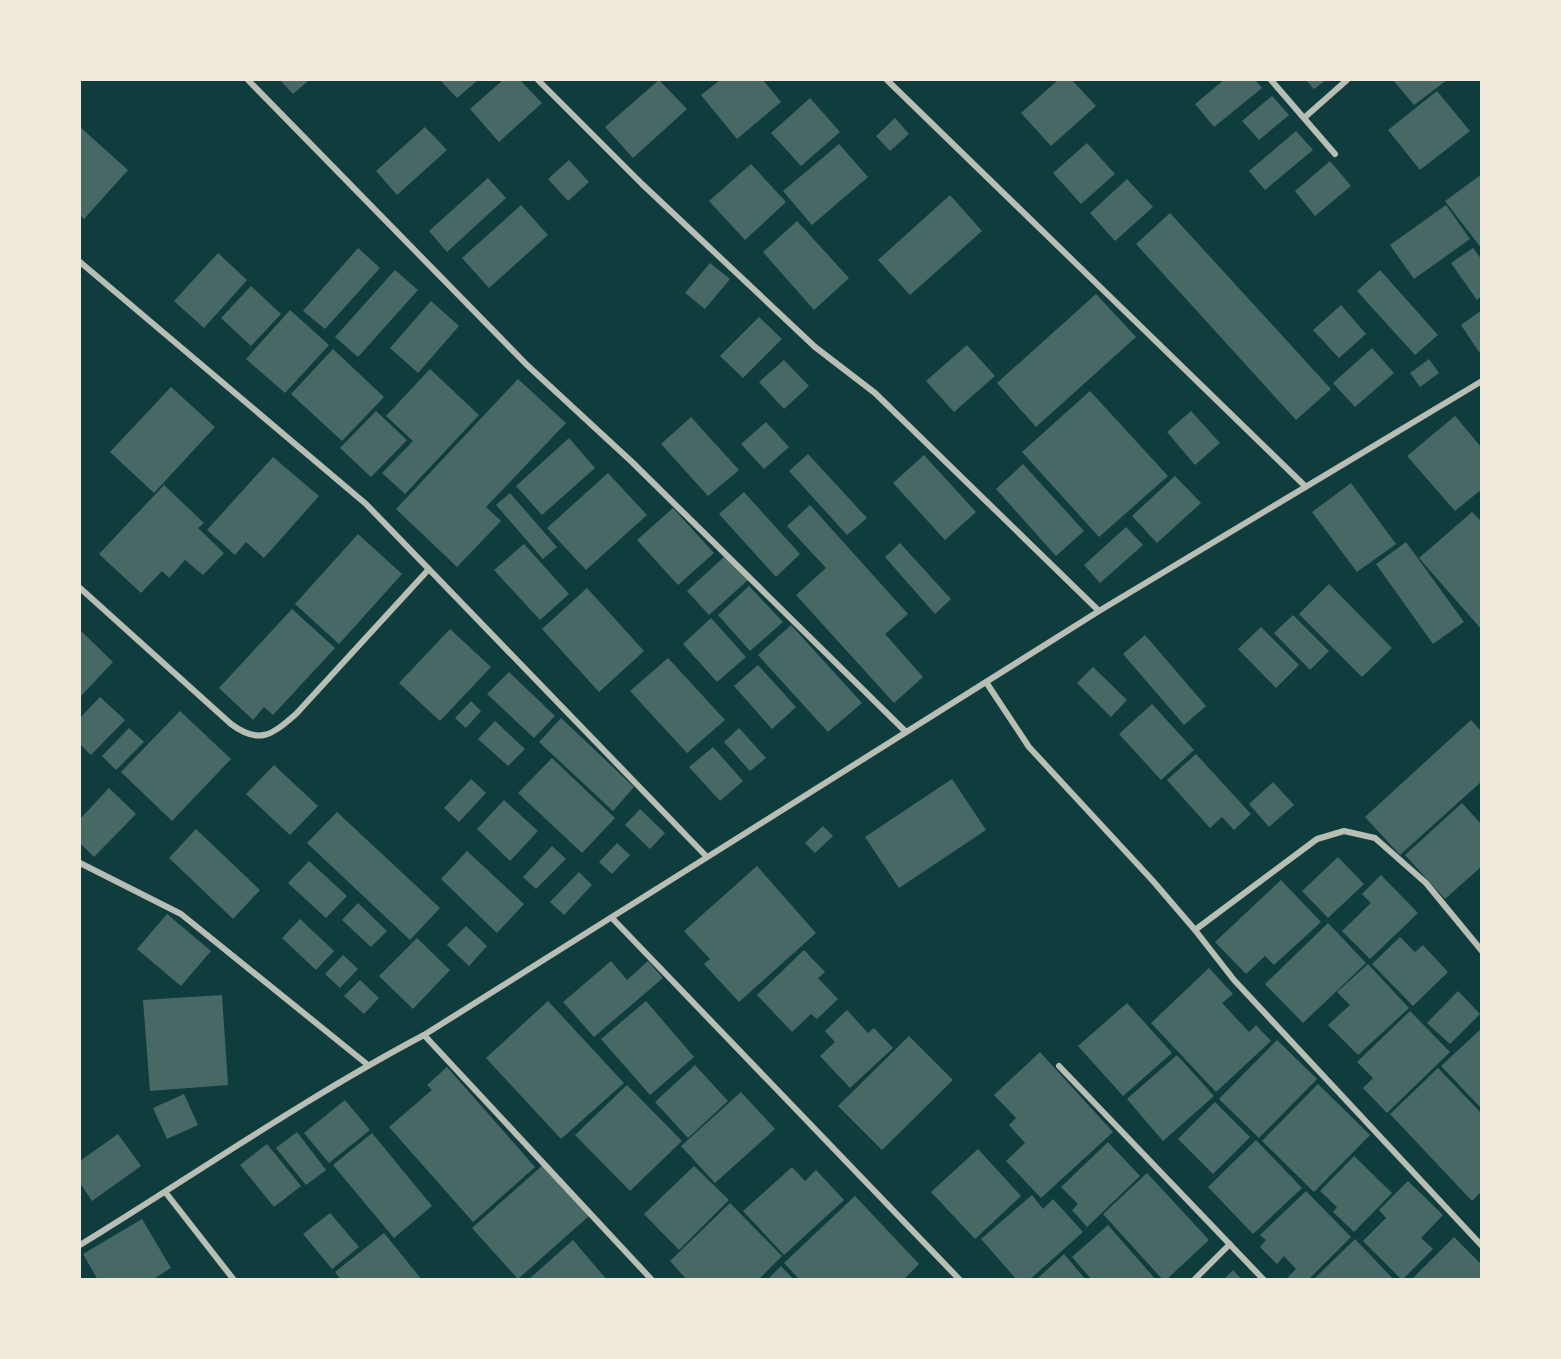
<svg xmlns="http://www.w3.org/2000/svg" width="1561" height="1359" font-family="Poppins,sans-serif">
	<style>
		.building { fill: #486865 }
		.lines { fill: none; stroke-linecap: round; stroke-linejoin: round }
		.minor { stroke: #b8beb3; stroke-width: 6 }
	</style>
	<rect width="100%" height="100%" fill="#0f3d3e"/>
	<!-- building -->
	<path class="building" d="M280,80H309L293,94Z
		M440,80H478L457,98Z
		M503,80H520L542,103L499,142L470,109Z
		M659,80L687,109L633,158L605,127Z
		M720,80H763L781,102L737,139L701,95Z
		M1058,80H1072L1096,106L1051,146L1021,113Z
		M1224,80H1255L1262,88L1214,127L1195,104Z
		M1306,80H1326L1314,89Z
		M1393,80H1447L1414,105Z
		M1437,91L1470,131L1420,170L1388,130Z
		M1272,96L1289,115L1259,140L1242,121Z
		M810,98L840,132L801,166L771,133Z
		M895,118L909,134L890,151L876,136Z
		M80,127L128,170L84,219L80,215Z
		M425,127L447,150L397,195L376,171Z
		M1296,131L1313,150L1265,190L1249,171Z
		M1087,143L1115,174L1081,204L1053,173Z
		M839,144L868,177L812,225L783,191Z
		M569,160L589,182L568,201L548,179Z
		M1330,161L1351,186L1315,216L1295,191Z
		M751,164L786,202L745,240L709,201Z
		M1482,174V249L1445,201Z
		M488,178L506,198L447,252L429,231Z
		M1127,179L1153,207L1115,241L1090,213Z
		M950,195L982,231L910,295L878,260Z
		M521,205L548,235L489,288L462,258Z
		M1446,205L1470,239L1414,279L1390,245Z
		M1170,213L1331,389L1296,420L1136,244Z
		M797,221L849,278L814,310L763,252Z
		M358,248L380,268L325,329L303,311Z
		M1473,248L1482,260V296L1477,300L1451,263Z
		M218,253L247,280L204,328L174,301Z
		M710,263L730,279L705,309L685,293Z
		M395,270L418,290L358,357L335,337Z
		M1380,270L1438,335L1415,355L1357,291Z
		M251,286L281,314L251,346L221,318Z
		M1096,294L1136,337L1036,427L997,383Z
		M431,301L459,326L418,373L390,348Z
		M1341,305L1366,334L1339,358L1313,330Z
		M290,310L329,345L285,393L246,359Z
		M1482,310V350L1479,352L1461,325Z
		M759,317L782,339L743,378L720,356Z
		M967,345L995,376L954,412L926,381Z
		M1372,348L1394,373L1355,407L1333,383Z
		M333,349L384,397L342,441L291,394Z
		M1429,359L1439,373L1420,387L1410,373Z
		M784,360L809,386L784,409L759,382Z
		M430,369L479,415L405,494L382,473L413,441L386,416Z
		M518,379L566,423L486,507L501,521L457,567L396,509Z
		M171,387L215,427L154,493L110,452Z
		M1090,391L1168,476L1099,537L1022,452Z
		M376,411L407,440L371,477L340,448Z
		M1191,411L1220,443L1195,465L1167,432Z
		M1455,416L1482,448V489L1455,511L1407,456Z
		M691,417L739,470L708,496L661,444Z
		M766,422L789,447L764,469L741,444Z
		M569,438L595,468L542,515L516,486Z
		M808,454L867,518L847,535L789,471Z
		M924,455L976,512L945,540L893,483Z
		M273,457L319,496L264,558L246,542L235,555L207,530Z
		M1023,464L1084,531L1056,556L996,489Z
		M608,473L647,515L586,570L547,528Z
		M1175,476L1201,503L1157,543L1132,516Z
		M1351,483L1396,544L1357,572L1312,512Z
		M164,485L204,523L198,528L224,553L203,575L185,560L169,578L162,571L141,593L99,554Z
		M744,492L800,554L776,577L719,514Z
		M510,493L557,547L543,559L496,505Z
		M810,505L908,614L885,634L923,677L894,703L796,595L826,568L787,526Z
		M673,508L714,553L678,585L637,540Z
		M1472,512L1482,522V630L1419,558Z
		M1126,527L1143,545L1100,583L1084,565Z
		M358,534L402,574L339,644L295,604Z
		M1406,542L1464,622L1433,644L1376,564Z
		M900,543L951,599L935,614L885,557Z
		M524,544L569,594L540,620L494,570Z
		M726,555L748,580L709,615L687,591Z
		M1329,584L1392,648L1362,677L1299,614Z
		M749,586L783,622L750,651L718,615Z
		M587,588L644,651L599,692L542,629Z
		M292,609L335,648L273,715L264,707L253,720L219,688Z
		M1293,615L1329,651L1310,670L1274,633Z
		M711,618L746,657L717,682L683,644Z
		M791,625L862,703L828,732L758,655Z
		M1261,627L1299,665L1276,688L1238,649Z
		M450,629L491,667L440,721L399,683Z
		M80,630L113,662L80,697Z
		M1145,635L1206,706L1184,725L1123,654Z
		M668,658L725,720L687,753L630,691Z
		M758,665L796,707L772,729L734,686Z
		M1093,667L1127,700L1111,717L1077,683Z
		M509,672L555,716L534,738L487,694Z
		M100,697L125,720L91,755L80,744V718Z
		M471,701L481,711L466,728L455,718Z
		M1152,704L1194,750L1161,780L1119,734Z
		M180,711L231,759L172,821L121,772Z
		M561,718L634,787L613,811L539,742Z
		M1471,720L1482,732V781L1400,855L1365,817Z
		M495,721L525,749L508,766L478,739Z
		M129,728L144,742L116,770L102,756Z
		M739,728L766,758L750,771L724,742Z
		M713,747L743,781L720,801L689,767Z
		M1196,754L1251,814L1234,830L1222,817L1210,828L1167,780Z
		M552,758L615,818L582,853L518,793Z
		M274,765L318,806L290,835L246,794Z
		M471,779L486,793L459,822L444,808Z
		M952,779L986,830L899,888L865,837Z
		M1273,782L1294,805L1269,827L1249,804Z
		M109,788L136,814L94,857L80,843V819Z
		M504,800L538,831L510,861L477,829Z
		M1462,803L1482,825V866L1445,899L1405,855Z
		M640,809L665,833L650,849L625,825Z
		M337,812L440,908L410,940L307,843Z
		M823,826L833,836L815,853L805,843Z
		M196,829L260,890L233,919L169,858Z
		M617,843L630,855L612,874L599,862Z
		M552,846L566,859L536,889L523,877Z
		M467,851L524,904L497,933L441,879Z
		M1338,857L1364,884L1328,918L1302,891Z
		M309,861L347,896L326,918L288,883Z
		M757,866L816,933L739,1002L704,964L710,959L684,931Z
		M579,872L592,885L564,915L550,902Z
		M1381,875L1418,913L1370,959L1342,931L1371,903L1362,894Z
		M1281,880L1321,922L1274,965L1265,956L1246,974L1215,942Z
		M358,903L387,931L371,947L342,920Z
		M167,914L211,951L181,986L137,949Z
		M300,919L334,951L316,970L282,938Z
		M1328,923L1366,963L1303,1023L1265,984Z
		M466,926L487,946L469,966L447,945Z
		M1400,937L1415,952L1423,945L1448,972L1413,1006L1372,964Z
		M417,938L450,970L413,1009L379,976Z
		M804,950L825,972L818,978L838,999L817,1019L811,1014L792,1032L757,995Z
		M343,955L358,969L340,988L325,974Z
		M611,961L627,980L648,961L663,978L594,1037L563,1002Z
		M1368,964L1409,1008L1358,1055L1328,1025L1350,1005L1337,992Z
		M1209,968L1233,994L1222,1003L1249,1032L1256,1025L1271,1041L1216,1092L1151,1023Z
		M360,980L379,998L364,1014L344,996Z
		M1458,991L1480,1014L1450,1044L1427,1023Z
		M222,995L228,1085L150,1091L143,1000Z
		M548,1001L624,1083L561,1139L486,1058Z
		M646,1001L694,1057L650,1095L601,1039Z
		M1127,1003L1172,1053L1123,1096L1078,1046Z
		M847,1010L868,1033L874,1028L893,1048L850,1088L820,1056L835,1042L825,1031Z
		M1410,1011L1450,1052L1387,1113L1363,1088L1373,1078L1357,1062Z
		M1482,1028V1106L1480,1107L1441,1066Z
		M909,1036L953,1080L882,1150L838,1106Z
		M1277,1040L1317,1079L1259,1138L1219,1099Z
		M1040,1052L1113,1132L1041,1198L1006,1161L1025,1143L1009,1125L1016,1118L994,1095Z
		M1177,1055L1214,1096L1163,1141L1127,1099Z
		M695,1065L728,1101L688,1138L655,1102Z
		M447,1067L535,1167L473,1222L389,1127L432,1090L427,1085Z
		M1438,1068L1482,1114V1191L1472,1201L1390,1114Z
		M1318,1084L1370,1135L1314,1192L1262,1141Z
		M627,1085L682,1141L630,1191L575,1135Z
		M741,1092L775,1129L715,1183L681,1146Z
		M184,1094L198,1125L167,1139L153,1108Z
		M345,1100L370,1130L329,1163L304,1133Z
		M1215,1102L1250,1137L1213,1174L1178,1139Z
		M297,1132L326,1170L306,1185L276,1148Z
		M372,1133L432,1206L394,1238L333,1165Z
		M118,1134L141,1166L92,1201L80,1183V1161Z
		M1256,1140L1302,1188L1253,1234L1208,1187Z
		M1108,1142L1140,1176L1087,1227L1072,1210L1078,1204L1061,1187Z
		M267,1144L301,1186L274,1207L240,1165Z
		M978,1149L1021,1196L975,1239L931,1192Z
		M1354,1156L1392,1193L1354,1232L1333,1212L1337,1207L1320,1191Z
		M543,1165L589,1216L518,1279L472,1228Z
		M694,1166L729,1200L679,1250L644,1214Z
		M792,1167L805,1181L816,1170L844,1200L784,1255L743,1211Z
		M1147,1173L1209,1240L1166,1280H1163L1103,1214Z
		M1408,1181L1443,1215L1421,1238L1433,1249L1402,1280L1363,1241L1386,1218L1379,1210Z
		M1306,1191L1351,1237L1308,1280H1290L1288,1277L1296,1269L1284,1256L1277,1264L1260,1247L1266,1240L1260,1235Z
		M1032,1195L1043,1209L1053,1199L1083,1232L1029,1280H1017L981,1239Z
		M855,1196L919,1264L903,1280H800L784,1263Z
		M730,1203L782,1256L758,1280H687L670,1261Z
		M330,1213L359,1247L332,1269L303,1234Z
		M142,1219L171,1268L152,1280H98L83,1254Z
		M1108,1225L1156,1280H1092L1072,1257Z
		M384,1233L422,1280H341L335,1272Z
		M1454,1237L1482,1265V1280H1411Z
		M1355,1239L1394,1280H1313Z
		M573,1240L607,1280H528Z
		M1064,1254L1086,1280H1036Z
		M781,1266L794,1280H767Z
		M1233,1270L1242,1280H1223Z"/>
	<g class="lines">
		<!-- minor -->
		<path class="minor" d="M248,80L527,365L632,462L906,732
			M538,80L642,184L815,347L875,393L1099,611
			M887,80L1306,487
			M1271,80L1335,154
			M1304,118L1347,80
			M80,262L366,504L707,857
			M80,588L231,724C259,745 272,735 296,714L429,569
			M986,682L1029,747L1153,881L1195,930L1317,839L1344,831L1375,838L1426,883L1482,951
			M80,863L181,914L368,1065
			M612,918L960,1280
			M1195,930L1234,980L1482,1246
			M424,1035L652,1280
			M1059,1066L1264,1280
			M166,1193L234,1280
			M80,1245C194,1175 305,1098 424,1035L1099,611L1482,381
			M1194,1280L1230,1244"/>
	</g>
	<!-- border -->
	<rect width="1561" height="1359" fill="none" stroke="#f1e9da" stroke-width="162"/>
</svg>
